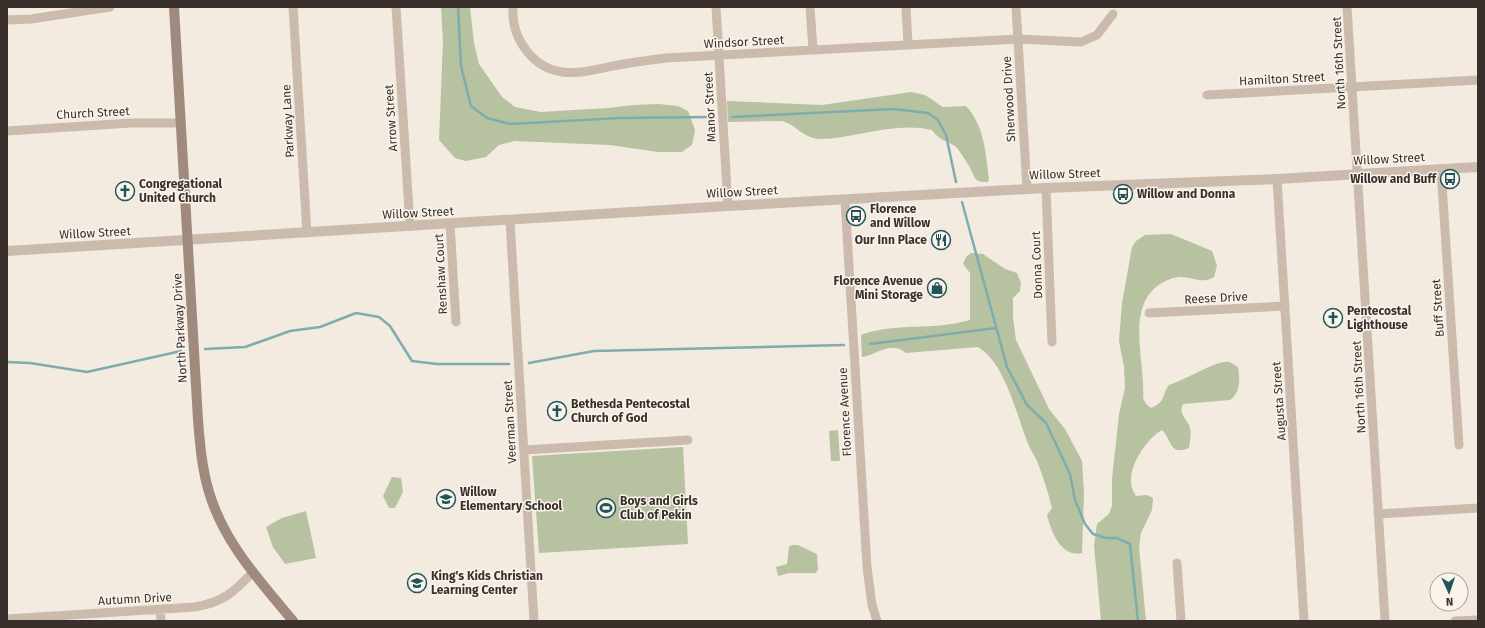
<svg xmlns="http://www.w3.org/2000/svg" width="1485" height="628" font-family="'Fira Sans',sans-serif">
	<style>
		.green { fill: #b6c2a0 }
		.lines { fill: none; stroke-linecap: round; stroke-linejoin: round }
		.stream { stroke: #7facaf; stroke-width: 2.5 }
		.minor { stroke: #cbbbac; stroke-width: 9 }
		.tertiary { stroke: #cbbbac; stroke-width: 10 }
		.secondary { stroke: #9f8a7d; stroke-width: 10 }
		.labels { text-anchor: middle; stroke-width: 3; stroke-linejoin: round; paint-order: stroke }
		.street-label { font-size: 12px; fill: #39302b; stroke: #faf4ed }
		.poi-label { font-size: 12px; font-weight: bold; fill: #39302b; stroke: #faf4ed; text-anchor: start }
	</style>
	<rect width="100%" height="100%" fill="#f3eae0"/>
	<!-- green -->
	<path class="green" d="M441,7H470L474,43L479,64L502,97L515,107L541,112L608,108L634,105L659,104L678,106L688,111L695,130L692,145L682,152H658L610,145L515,141L499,145L486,157L466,161L455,158L439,140L443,41Z
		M911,92L925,95L943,107L966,106C984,125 986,154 989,179L988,182C974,183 975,177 969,166C966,161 961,153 957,148C949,140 941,143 932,130C895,121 857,138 820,139C804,139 795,124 782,121L728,122L727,101L822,105Z
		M1171,234L1212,251L1217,266L1214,277C1212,278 1208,280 1206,280C1195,282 1186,273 1170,279C1121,298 1146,360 1143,398L1146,404L1151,408C1166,402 1161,396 1169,385C1184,381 1216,360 1229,362C1232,363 1235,365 1238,367C1240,379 1241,392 1230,400L1183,404C1179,414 1184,416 1189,425C1192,432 1190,440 1189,448C1169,456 1173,441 1162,430C1143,441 1121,477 1136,496L1147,495L1153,498L1152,510L1141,533L1139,547L1146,621H1101L1094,545L1097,524L1109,514L1112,506V479L1119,414L1125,388L1124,367L1119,341L1122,303L1132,247L1136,241L1145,235Z
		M971,253L983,254L1005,269L1017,273L1021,283L1020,291L1013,298V318L1016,340L1049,409L1065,429L1082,461L1084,493L1082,553C1061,558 1051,531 1047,515L1052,508C1048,492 1043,476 1037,461C1034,454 1029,448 1027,441C1016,413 1005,363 978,347L906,353C891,340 877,355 862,357L861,335C896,322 934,331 970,320V273L963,264L966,257Z
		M838,430L840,461H831L829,431Z
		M683,447L688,544L539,553L532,456Z
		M392,477L401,478L403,492L395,508H389L383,496Z
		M306,511L316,558L285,564L273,547L266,527L282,518Z
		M792,545H798L817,554L818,569L816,573H789L778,576L776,567L787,564L789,547Z"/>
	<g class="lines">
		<!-- stream -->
		<path class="stream" d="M458,7L461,66L471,106L487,118L510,124L620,118L712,117
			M732,117L894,109L928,113L938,120L946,135L956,182
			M962,202L1007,367L1027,405L1046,423L1070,474L1075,500L1085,524L1093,534L1106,538H1117L1130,544L1138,621
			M870,344L996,328
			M205,349L245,347L290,331L320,327L356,313L379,317L390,326L412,361L437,364H509
			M7,362L30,363L87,372L181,351
			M529,363L594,351L844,345"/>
		<!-- minor -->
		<path class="minor" d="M293,7L307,233
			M396,7L410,226
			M513,7C512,22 516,37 526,50C551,83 584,72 618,65C634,62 650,60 666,58L1018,39L1081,42L1097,35L1113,14
			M716,7L728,206
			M810,7L813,50
			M906,7L908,44
			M1016,7L1027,189
			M1347,7L1385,621
			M7,20L31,19L110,7
			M1207,95L1478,80
			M7,131L131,123H181
			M1441,169L1459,445
			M1277,179L1304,621
			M1046,188L1052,342
			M845,200L867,567L872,605L877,621
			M510,221L534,621
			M450,224L456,322
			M1149,313L1285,306
			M524,450L688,440
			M1378,514L1478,508
			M1177,563L1181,621
			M160,610L161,621
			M7,619L195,607C223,602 233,593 252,573
			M1455,621L1478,620"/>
		<!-- tertiary -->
		<path class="tertiary" d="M7,251L728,206L1046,188L1277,179L1478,167"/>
		<!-- secondary -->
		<path class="secondary" d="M174,7L198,420C200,445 202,469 209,492C224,543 260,581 293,621"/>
	</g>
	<!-- icons -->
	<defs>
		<g id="bus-ring" transform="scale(1)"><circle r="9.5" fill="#faf4ed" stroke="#21555a" stroke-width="1.5"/><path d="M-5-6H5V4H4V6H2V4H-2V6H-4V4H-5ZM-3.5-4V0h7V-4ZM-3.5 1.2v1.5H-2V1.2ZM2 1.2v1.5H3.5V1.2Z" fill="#21555a"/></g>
		<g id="church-ring" transform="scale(1)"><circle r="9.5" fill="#faf4ed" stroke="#21555a" stroke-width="1.5"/><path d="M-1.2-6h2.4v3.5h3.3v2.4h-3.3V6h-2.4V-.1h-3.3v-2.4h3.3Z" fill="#21555a"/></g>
		<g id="restaurant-ring" transform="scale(1)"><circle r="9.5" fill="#faf4ed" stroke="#21555a" stroke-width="1.5"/><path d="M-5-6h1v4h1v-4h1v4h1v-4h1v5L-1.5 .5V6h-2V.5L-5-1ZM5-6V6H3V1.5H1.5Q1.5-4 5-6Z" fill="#21555a"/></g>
		<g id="shop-ring" transform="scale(1)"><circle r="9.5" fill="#faf4ed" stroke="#21555a" stroke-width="1.5"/><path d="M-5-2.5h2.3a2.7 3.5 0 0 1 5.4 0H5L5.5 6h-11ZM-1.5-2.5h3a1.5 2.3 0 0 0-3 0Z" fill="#21555a"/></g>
		<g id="school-ring" transform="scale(1)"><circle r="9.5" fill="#faf4ed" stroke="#21555a" stroke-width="1.5"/><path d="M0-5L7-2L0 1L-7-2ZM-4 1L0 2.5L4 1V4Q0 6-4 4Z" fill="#21555a"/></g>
		<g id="stadium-ring" transform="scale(1)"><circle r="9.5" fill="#faf4ed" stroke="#21555a" stroke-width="1.5"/><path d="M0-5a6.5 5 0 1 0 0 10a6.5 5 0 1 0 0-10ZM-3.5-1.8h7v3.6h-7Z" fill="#21555a"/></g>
	</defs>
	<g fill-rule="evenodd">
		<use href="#bus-ring" x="1450" y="179"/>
		<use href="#church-ring" x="125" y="191"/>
		<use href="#bus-ring" x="1123" y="194"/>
		<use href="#bus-ring" x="856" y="216"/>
		<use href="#restaurant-ring" x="941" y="240"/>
		<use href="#shop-ring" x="937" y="288"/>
		<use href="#church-ring" x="1333" y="318"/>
		<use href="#church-ring" x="557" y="411"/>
		<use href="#school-ring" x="446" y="499"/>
		<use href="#stadium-ring" x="606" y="508"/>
		<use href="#school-ring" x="417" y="583"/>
	</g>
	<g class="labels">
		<!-- street labels -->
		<g class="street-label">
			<text transform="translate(744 42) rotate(-3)" y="4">Windsor Street</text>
			<text transform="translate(1339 63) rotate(-93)" y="4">North 16th Street</text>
			<text transform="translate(1282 79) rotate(-3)" y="4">Hamilton Street</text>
			<text transform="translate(1009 99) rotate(-93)" y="4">Sherwood Drive</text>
			<text transform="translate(710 107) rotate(-93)" y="4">Manor Street</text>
			<text transform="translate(93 113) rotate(-3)" y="4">Church Street</text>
			<text transform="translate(391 118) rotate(-94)" y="4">Arrow Street</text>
			<text transform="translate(288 121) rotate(-93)" y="4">Parkway Lane</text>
			<text transform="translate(1389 159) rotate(-3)" y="4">Willow Street</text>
			<text transform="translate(1065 174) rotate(-2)" y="4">Willow Street</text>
			<text transform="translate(742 192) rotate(-3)" y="4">Willow Street</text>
			<text transform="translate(418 213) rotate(-3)" y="4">Willow Street</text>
			<text transform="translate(95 233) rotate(-3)" y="4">Willow Street</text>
			<text transform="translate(1037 265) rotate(-92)" y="4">Donna Court</text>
			<text transform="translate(441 274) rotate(-93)" y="4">Renshaw Court</text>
			<text transform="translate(1216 298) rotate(-3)" y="4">Reese Drive</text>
			<text transform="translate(1438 308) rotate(-94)" y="4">Buff Street</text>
			<text transform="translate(180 328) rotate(-93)" y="4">North Parkway Drive</text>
			<text transform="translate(1359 387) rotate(-93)" y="4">North 16th Street</text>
			<text transform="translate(1279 401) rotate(-94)" y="4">Augusta Street</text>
			<text transform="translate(845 412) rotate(-93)" y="4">Florence Avenue</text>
			<text transform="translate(510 422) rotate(-93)" y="4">Veerman Street</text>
			<text transform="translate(135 599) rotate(-3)" y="4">Autumn Drive</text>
		</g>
		<!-- poi labels -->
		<g class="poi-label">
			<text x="1436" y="183" text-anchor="end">Willow and Buff</text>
			<text x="139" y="188">Congregational<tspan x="139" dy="14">United Church</tspan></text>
			<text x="1137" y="198">Willow and Donna</text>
			<text x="870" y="213">Florence<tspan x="870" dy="14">and Willow</tspan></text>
			<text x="927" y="244" text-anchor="end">Our Inn Place</text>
			<text x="923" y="285" text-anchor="end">Florence Avenue<tspan x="923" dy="14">Mini Storage</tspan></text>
			<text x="1347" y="315">Pentecostal<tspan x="1347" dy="14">Lighthouse</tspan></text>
			<text x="571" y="408">Bethesda Pentecostal<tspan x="571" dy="14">Church of God</tspan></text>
			<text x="460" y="496">Willow<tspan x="460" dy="14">Elementary School</tspan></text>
			<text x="620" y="505">Boys and Girls<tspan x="620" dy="14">Club of Pekin</tspan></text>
			<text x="431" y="580">King's Kids Christian<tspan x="431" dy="14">Learning Center</tspan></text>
		</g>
	</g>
	<!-- border -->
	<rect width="1485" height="628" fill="none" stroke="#39302b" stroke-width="16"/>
	<!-- north arrow -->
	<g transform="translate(1449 592) rotate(177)"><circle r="19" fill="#faf4ed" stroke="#ada69f"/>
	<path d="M0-3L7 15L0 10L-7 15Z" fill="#21555a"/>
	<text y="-6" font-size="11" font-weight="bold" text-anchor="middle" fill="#39302b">N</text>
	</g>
</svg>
